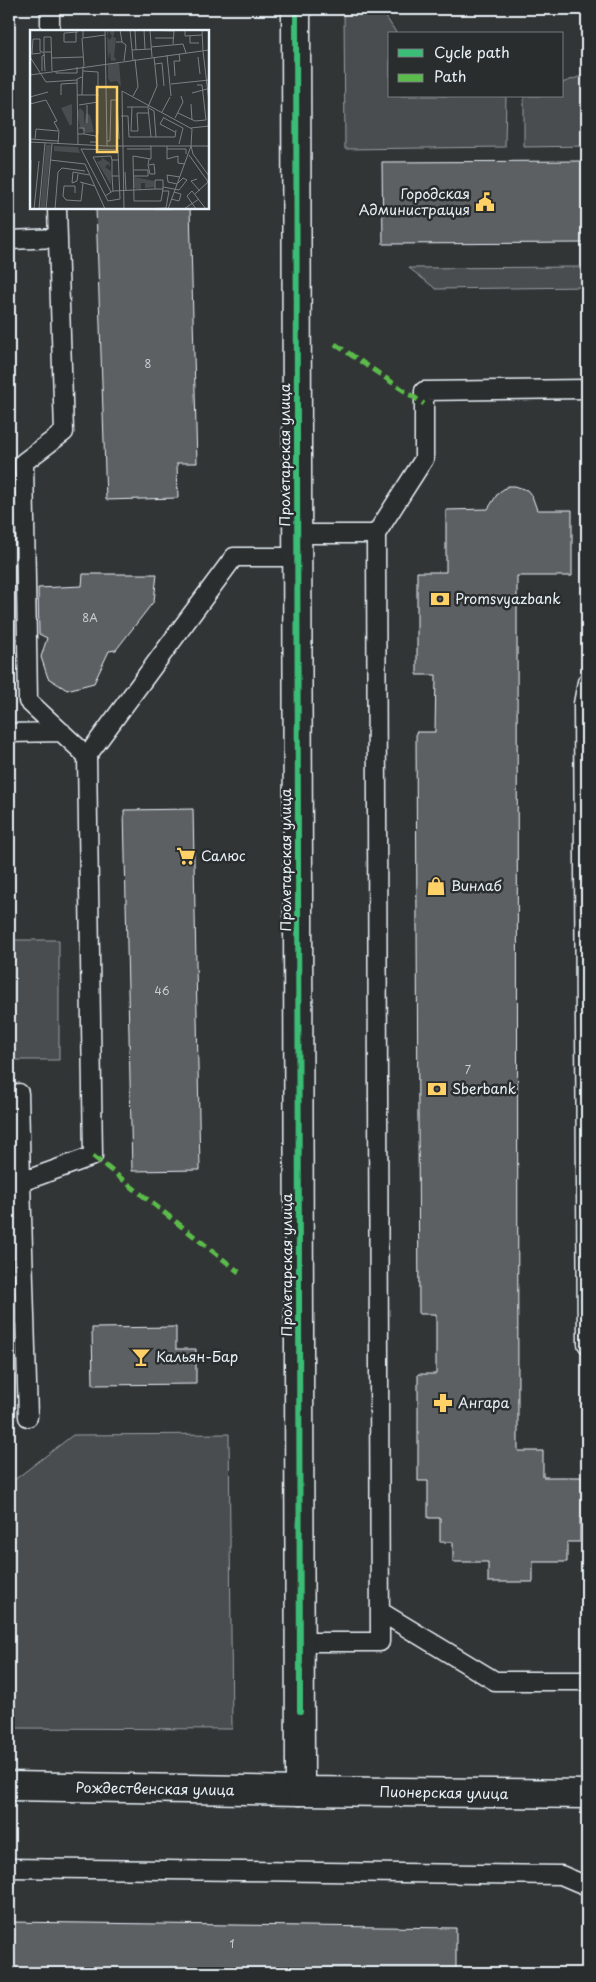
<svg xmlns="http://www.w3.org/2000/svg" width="596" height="1982" font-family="'Playpen Sans',sans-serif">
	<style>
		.green { fill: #494d4f; stroke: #989fa4 }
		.building { fill: #5c6063; stroke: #e8f1f8 }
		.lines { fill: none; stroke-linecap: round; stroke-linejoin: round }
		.lane-casing { stroke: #e8f1f8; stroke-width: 21 }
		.street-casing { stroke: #e8f1f8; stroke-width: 31 }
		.secondary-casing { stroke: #e8f1f8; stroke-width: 31 }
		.lane { stroke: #2a2d2e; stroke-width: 18 }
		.street { stroke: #2a2d2e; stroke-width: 28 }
		.secondary { stroke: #2a2d2e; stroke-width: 28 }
		.quiet { stroke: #5cbc4b; stroke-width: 5; stroke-dasharray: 10 5; stroke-linecap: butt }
		.cycleway-casing { stroke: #2a2d2e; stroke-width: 9 }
		.cycleway { stroke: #3abd76; stroke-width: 6 }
		.labels { text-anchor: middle; stroke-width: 5; stroke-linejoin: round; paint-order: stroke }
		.number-label { font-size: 11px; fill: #c5cdd3 }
		.poi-label { font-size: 14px; fill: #e8f1f8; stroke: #2a2d2e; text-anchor: start }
		.street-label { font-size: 14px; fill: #e8f1f8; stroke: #2a2d2e }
		.inset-road { fill: none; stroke: #7b8084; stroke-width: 1 }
		.view { fill: #ffd166; fill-opacity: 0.15; stroke: #ffd166; stroke-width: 2.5 }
		.inset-edge { fill: none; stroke: #e8f1f8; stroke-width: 2.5 }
	</style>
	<rect width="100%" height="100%" fill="#323536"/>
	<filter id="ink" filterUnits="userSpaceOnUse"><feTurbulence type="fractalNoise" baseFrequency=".02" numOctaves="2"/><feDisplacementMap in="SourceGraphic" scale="10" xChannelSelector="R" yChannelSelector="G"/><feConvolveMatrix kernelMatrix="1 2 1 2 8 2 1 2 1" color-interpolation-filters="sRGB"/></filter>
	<g filter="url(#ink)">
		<!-- green -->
		<path class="green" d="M344,9H381L397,34H390V96H506L505,147L345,149Z
			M587,74V146L524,147V96H562V83Z
			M587,267V287L436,289L409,268Z
			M9,940H59V1060H9Z
			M229,1434L232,1729L9,1728V1484L73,1435Z"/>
		<!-- building -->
		<path class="building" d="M587,161V243L383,244L382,162Z
			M96,208H190L197,463H177L178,498L106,500Z
			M508,486H515L527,490L532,496L537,510H572V576H517L518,1451H543V1477H587V1518H580V1542H567V1562H533V1582H488V1562H453V1542H440V1518H428V1481H418V1374H436V1314H419L416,732H435L436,675H417V572H446V510L488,509L498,493Z
			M83,574H157L154,601L116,650L109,651L94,683L67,690L48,678L41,657L47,638L39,634L38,588L82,586Z
			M193,809L200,1170L132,1171L124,810Z
			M176,1327V1349H196V1384L93,1385L92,1328Z
			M9,1922L456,1928V1973H9Z"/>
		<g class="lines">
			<!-- lane casing -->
			<g class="lane-casing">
				<path id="lane" d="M50,9V31
					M9,240L58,238
					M298,534H376
					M587,682L583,704L587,1344
					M9,733L62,732
					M87,756L234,557H298
					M19,1093L21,1182
					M28,1417L21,1182L93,1156L87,756L28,701L24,462L64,432L57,208
					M381,1612L495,1681H587
					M300,1642H380L376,534L424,459V391L587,389
					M9,1868L561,1875L587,1886"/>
			</g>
			<!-- street casing -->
			<g class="street-casing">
				<path id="street" d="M9,1786L300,1791"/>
			</g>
			<!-- secondary casing -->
			<g class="secondary-casing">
				<path id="secondary" d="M296,9L300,1791L587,1794"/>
			</g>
			<!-- lane -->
			<use href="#lane" class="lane"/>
			<!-- street -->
			<use href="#street" class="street"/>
			<!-- secondary -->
			<use href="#secondary" class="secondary"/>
			<!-- quiet -->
			<path class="quiet" d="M335,344L424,404
				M93,1156L239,1272"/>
			<!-- cycleway casing -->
			<g class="cycleway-casing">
				<path id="cycleway" d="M296,9L300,1711"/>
			</g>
			<!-- cycleway -->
			<use href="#cycleway" class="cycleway"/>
		</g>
	</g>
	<!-- icons -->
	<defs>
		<g id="civic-bare" transform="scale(1.5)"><path d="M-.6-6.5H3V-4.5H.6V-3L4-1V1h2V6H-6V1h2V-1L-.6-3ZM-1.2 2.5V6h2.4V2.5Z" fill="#ffd166" stroke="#2a2d2e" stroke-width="2.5" paint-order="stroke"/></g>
		<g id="bank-bare" transform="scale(1.5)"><path d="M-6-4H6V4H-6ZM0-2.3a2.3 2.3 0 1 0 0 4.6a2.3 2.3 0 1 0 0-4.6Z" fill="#ffd166" stroke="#2a2d2e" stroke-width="2.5" paint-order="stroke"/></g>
		<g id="supermarket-bare" transform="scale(1.5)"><path d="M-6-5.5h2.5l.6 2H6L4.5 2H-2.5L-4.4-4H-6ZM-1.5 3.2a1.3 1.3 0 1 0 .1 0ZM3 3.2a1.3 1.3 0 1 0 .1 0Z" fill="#ffd166" stroke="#2a2d2e" stroke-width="2.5" paint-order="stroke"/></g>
		<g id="shop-bare" transform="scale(1.5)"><path d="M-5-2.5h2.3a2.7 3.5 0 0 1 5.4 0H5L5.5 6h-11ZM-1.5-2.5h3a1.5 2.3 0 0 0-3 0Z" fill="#ffd166" stroke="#2a2d2e" stroke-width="2.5" paint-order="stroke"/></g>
		<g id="bar-bare" transform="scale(1.5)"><path d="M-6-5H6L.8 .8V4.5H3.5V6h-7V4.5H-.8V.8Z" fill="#ffd166" stroke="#2a2d2e" stroke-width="2.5" paint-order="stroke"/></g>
		<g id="pharmacy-bare" transform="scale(1.5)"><path d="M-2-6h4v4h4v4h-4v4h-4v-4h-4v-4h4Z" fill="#ffd166" stroke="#2a2d2e" stroke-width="2.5" paint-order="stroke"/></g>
	</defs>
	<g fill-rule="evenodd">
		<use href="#civic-bare" x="485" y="202"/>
		<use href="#bank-bare" x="440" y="599"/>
		<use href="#supermarket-bare" x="186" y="856"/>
		<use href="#shop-bare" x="436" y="886"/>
		<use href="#bank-bare" x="437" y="1089"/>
		<use href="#bar-bare" x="141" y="1357"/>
		<use href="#pharmacy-bare" x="443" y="1403"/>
	</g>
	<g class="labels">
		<!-- number labels -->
		<g class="number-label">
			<text x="148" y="368">8</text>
			<text x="90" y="622">8А</text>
			<text x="162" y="995">46</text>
			<text x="468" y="1074">7</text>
			<text x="232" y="1948">1</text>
		</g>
		<!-- poi labels -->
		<g class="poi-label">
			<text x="470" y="199" text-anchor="end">Городская<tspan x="470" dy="16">Администрация</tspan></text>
			<text x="455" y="604">Promsvyazbank</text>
			<text x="201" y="861">Салюс</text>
			<text x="451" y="891">Винлаб</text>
			<text x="452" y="1094">Sberbank</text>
			<text x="156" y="1362">Кальян-Бар</text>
			<text x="458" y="1408">Ангара</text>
		</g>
		<!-- street labels -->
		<g class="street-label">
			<text transform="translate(285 455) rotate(-90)" y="5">Пролетарская улица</text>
			<text transform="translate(286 860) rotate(-90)" y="5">Пролетарская улица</text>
			<text transform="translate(287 1265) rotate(-90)" y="5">Пролетарская улица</text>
			<text transform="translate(155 1789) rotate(1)" y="5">Рождественская улица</text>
			<text transform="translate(444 1793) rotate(1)" y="5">Пионерская улица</text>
		</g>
	</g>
	<!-- overview -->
	<g transform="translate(30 30)">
		<rect width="179" height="179" fill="#323536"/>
		<path d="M77,0H85L83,7L86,8L84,27L87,30L81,31L80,22L78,29L77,7L80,10L82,6L79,1L77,6ZM89,32L91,57L87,51L80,52L78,48V35ZM42,74V94L40,96L31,78ZM50,78L54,82V95L56,83L60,85L64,102L56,103L50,97L47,82ZM16,115H21L15,179H10ZM24,116L48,117L50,123L24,121ZM71,127L80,133V137L78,134L75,137L81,141V155L67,132L72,130ZM104,147L124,151V157L115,158V153H111V160L104,158Z" fill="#494d4f"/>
		<path class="inset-road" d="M53,0V8L75,5M75,0L77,116H161L163,124L179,146M100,0L102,20M105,0L106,20M120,0L122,27M155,0V6L172,5M172,0L173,21M46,2V12H34V3H35L47,2H48M160,6V13H169M52,8L54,36M125,8H143M86,12H92L90,0M92,12L96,15L94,31M121,17L153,14L156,23M115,19L114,0L144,1L143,14M173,21L179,72M21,22H14V7H21L22,41M11,23L2,24L3,9H10V21L14,23M14,23L15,41M137,25L141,66M0,27L16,52L47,50M168,27L170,44M22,28L53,27M103,30L102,20L121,19M125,34L132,33L134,56M12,41V26L15,25M26,41V43H47V37M53,41L68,42V104M0,45L179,20M145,46L144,31H150L149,24M141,54L179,50M162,63L177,59M31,65V54L47,53M47,65H69M52,65L53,36M103,66L108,57L105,29M0,67L18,62M0,74L16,70L27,91L24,92L29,101L28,114M161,74L162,90M49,75L68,72M57,75V93M97,77H118M102,77L101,101H108L107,83H119M119,78L124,81L126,107M132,82L140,67M148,83L165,91L176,90L172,55H167M91,86H98L99,107H145L146,100M134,87L130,94L145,102M134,88L153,98L149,114M145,88L153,72L151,66M161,98L179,96M48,104H54V98H49M54,104L66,106L67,112H60M121,107L118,77L127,56L124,27M0,109L28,111M5,109L6,99L28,101M77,111H80L81,70H87L89,109M0,112L77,116M48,115L47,49L52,47M121,116V129L103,126L104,171H131L133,159V150H125V159H133M137,116V129L148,126V133L155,134M161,116H179M97,119H121M137,119H156V124M159,125L179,153M119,129L118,135L120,144H125L124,134L119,135M20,130L55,134L75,179M82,130V146M95,142L96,161M48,144L47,151L42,153L43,142L59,145M103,146H118V140H104M167,149L161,151L170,161M50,152L65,156M147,154L138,152L137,145L150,147M133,157L149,160L157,150L153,148L148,153M83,161L82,146H89L90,169L78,171L51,119L88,120L89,146M81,162L63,127L81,126L82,130H89M45,163V156H34L33,166L36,170L51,171L53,153M0,164L1,130M165,164L178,152M75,166L83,161L125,159M141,169L149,171L151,164L144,162M4,179L9,131M9,179L15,113M16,179L22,114M25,179L28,142L32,138L55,141M94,179L92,61L162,99L161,116L138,179M114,179L136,178L139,161H132M154,179L169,169M166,179L157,166L162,161L176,179"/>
		<path class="view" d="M67,57H87V122H67Z"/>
		<rect width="179" height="179" class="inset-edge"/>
	</g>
	<!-- margin -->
	<rect width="596" height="1982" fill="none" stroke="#2a2d2e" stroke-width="30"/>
	<rect x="15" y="15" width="566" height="1952" fill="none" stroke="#e8f1f8" stroke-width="2" filter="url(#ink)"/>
	<!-- legend -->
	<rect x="388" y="32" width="175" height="65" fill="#2a2d2e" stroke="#767b7f"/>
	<rect x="398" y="49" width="25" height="8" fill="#3abd76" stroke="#767b7f"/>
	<text x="434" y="58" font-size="15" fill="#e8f1f8">Cycle path</text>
	<rect x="398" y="74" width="25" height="8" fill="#5cbc4b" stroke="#767b7f"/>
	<text x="434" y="82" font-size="15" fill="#e8f1f8">Path</text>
</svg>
